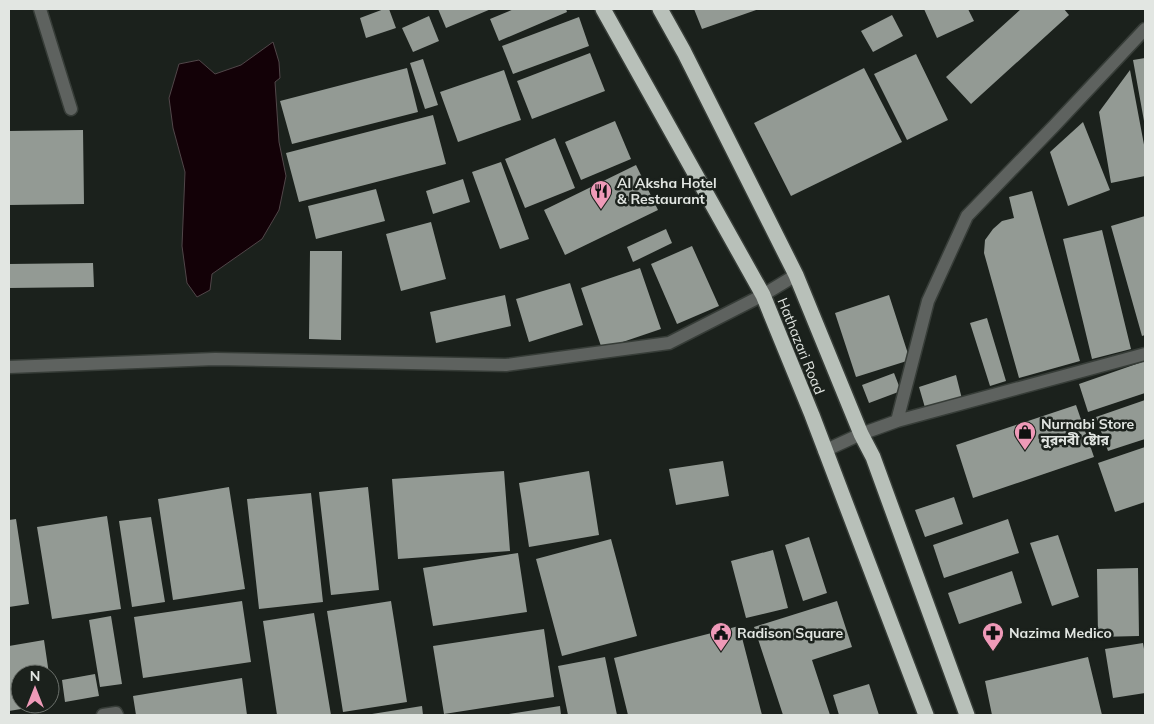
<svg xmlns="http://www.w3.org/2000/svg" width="1154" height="724" font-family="Mulish,'Noto Sans Bengali',sans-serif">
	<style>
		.water { fill: #130107; stroke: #514649 }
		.building { fill: #939a94 }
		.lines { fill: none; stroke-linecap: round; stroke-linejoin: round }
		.street-casing { stroke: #373d38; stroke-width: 15 }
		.highway-casing { stroke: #373d38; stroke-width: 18 }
		.street { stroke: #5e625f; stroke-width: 12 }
		.highway { stroke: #b8c0b9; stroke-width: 15 }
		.labels { text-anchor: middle; stroke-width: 5; stroke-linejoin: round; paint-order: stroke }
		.poi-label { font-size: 14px; font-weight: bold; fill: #e2e6e2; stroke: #1b211c; text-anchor: start }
		.street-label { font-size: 14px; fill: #e2e6e2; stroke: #1b211c }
	</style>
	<rect width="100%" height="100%" fill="#1b211c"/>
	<!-- water -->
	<path class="water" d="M273,42L279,62L280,78L275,82L279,142L286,176L279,210L262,239L212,274L210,290L197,297L187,283L182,246L185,172L173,128L169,98L179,64L199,60L215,74L241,65Z"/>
	<!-- building -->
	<path class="building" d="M384,9H389L396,28L366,38L360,18Z
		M438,9H491L446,28Z
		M514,9H566L567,12L499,41L490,19Z
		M694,9H759L702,29Z
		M924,9H968L974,21L937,38Z
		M1021,9H1064L1069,15L971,104L946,77Z
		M892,15L903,36L873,52L861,31Z
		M429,16L439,41L413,52L402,28Z
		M579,17L589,46L513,74L502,46Z
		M590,53L605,91L532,119L517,81Z
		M916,54L948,120L907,140L874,74Z
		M1145,58V120L1144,121L1133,60Z
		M423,59L438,105L425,109L410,63Z
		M407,68L418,112L292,144L280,101Z
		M864,68L902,142L791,196L754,123Z
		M504,70L521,120L458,142L440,92Z
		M1130,70L1145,150V176L1111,183L1099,112Z
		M433,115L446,164L299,202L286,153Z
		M615,121L631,159L581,180L565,142Z
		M1083,122L1110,190L1068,206L1050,152Z
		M83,130L84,204L9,205V131Z
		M555,138L575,188L525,208L505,159Z
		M501,162L529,239L500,249L472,172Z
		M636,165L658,210L565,255L544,210Z
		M463,179L470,202L433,214L426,191Z
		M376,189L385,221L316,239L308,206Z
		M1032,191L1080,361L1019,378L984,253L985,240L993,229L1002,221L1014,218L1009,197Z
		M1145,216V335L1142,336L1111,226Z
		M431,222L446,279L401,291L386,234Z
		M666,229L672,243L633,262L627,247Z
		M1102,230L1131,349L1092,359L1063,239Z
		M692,246L719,306L677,324L651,264Z
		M310,251H342L341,340L309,339Z
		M93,263L94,287L9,288V264Z
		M640,268L661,329L602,349L581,288Z
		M570,283L583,325L529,342L516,299Z
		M505,295L511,326L436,343L430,312Z
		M889,295L910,360L856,377L835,313Z
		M987,318L1006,381L990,386L970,323Z
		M1145,361V393L1088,412L1079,384Z
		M894,373L901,391L869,403L862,385Z
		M956,375L962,399L926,411L919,387Z
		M1145,400V439L1108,451L1096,417Z
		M1076,405L1094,457L973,498L956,445Z
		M1145,447V502L1115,512L1098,463Z
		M723,461L729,496L676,505L669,469Z
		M504,471L510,551L398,559L392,479Z
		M589,471L599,535L529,547L519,483Z
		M229,487L245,589L173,600L158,499Z
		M368,487L379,590L331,595L319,492Z
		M311,493L323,602L259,609L247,499Z
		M954,497L963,524L925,537L915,510Z
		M107,516L121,609L52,619L37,527Z
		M151,517L165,602L132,607L119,521Z
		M16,519L29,604L9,607V520Z
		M1008,519L1019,553L944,578L933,545Z
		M1058,535L1079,597L1052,606L1030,543Z
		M809,537L827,593L803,601L785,545Z
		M611,539L637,636L562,656L536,559Z
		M773,550L788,608L746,618L731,561Z
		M518,553L527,612L433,626L423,568Z
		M1138,568L1139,636L1098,637L1097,569Z
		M1012,571L1022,603L959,624L948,593Z
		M242,601L251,662L143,678L134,617Z
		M391,601L407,702L343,712L327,611Z
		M837,601L852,647L812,660L830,715H783L754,627Z
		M314,613L331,715H277L263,621Z
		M111,616L122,684L100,687L89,620Z
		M739,626L762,715H628L614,658Z
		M544,629L554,697L444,714L433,646Z
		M44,640L49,674H20V704L45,705L9,711V646Z
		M1143,643L1145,655V693L1113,698L1105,649Z
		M605,657L617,715H568L558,666Z
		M1088,657L1102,715H992L985,681Z
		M95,674L99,696L65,702L62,680Z
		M242,678L247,715H136L133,696Z
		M869,684L879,715H839L833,695Z
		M50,688L54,704H50Z
		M422,706L423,715H372V714Z
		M560,706L561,715H509V714Z"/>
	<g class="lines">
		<!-- street casing -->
		<g class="street-casing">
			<path id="street" d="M40,9L71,109
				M9,367L215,359L506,365L669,343L763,295L796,275
				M897,421L928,301L967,216L1054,126L1145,29
				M824,451L861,434L897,421L1145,354
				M103,715L116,713L117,715"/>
		</g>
		<!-- highway casing -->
		<g class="highway-casing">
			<path id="highway" d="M603,9L763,295L812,415L926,715
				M660,9L684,52L796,275L861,434L873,457L967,715"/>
		</g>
		<!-- street -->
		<use href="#street" class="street"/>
		<!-- highway -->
		<use href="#highway" class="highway"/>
	</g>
	<!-- icons -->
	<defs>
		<g id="restaurant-pin" transform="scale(1.125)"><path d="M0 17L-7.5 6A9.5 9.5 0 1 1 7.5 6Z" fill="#ef9ab8" stroke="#1b211c"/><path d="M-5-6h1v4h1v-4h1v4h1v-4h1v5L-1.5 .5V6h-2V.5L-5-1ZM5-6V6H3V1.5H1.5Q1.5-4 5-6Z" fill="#111"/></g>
		<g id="shop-pin" transform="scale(1.125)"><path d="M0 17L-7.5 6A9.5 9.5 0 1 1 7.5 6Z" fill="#ef9ab8" stroke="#1b211c"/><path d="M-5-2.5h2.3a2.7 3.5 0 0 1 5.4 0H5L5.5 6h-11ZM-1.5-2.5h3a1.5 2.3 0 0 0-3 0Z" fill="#111"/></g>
		<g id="civic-pin" transform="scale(1.125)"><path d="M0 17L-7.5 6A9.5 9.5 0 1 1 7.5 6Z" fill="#ef9ab8" stroke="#1b211c"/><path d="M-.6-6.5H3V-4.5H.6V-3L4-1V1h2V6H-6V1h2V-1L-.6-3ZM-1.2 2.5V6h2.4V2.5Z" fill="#111"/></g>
		<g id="pharmacy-pin" transform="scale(1.125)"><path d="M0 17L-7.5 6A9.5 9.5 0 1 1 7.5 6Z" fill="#ef9ab8" stroke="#1b211c"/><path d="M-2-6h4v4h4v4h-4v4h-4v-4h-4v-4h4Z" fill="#111"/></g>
	</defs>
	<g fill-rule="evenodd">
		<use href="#restaurant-pin" x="601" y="191"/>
		<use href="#shop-pin" x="1025" y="432"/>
		<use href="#civic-pin" x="721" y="633"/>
		<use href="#pharmacy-pin" x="993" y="633"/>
	</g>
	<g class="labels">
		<!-- poi labels -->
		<g class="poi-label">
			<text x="617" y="188">Al Aksha Hotel<tspan x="617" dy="16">&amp; Restaurant</tspan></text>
			<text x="1041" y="429">Nurnabi Store<tspan x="1041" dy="16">নুরনবী ষ্টোর</tspan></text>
			<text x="737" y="638">Radison Square</text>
			<text x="1009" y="638">Nazima Medico</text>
		</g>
		<!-- street labels -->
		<g class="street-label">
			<text transform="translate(801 346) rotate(68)" y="5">Hathazari Road</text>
		</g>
	</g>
	<!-- border -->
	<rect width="1154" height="724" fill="none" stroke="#e2e6e2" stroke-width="20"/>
	<!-- north arrow -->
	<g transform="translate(35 689)"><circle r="24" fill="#1b211c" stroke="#6b706b"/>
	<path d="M0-4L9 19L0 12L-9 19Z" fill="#ef9ab8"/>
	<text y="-8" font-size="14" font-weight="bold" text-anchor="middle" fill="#e2e6e2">N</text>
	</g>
</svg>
